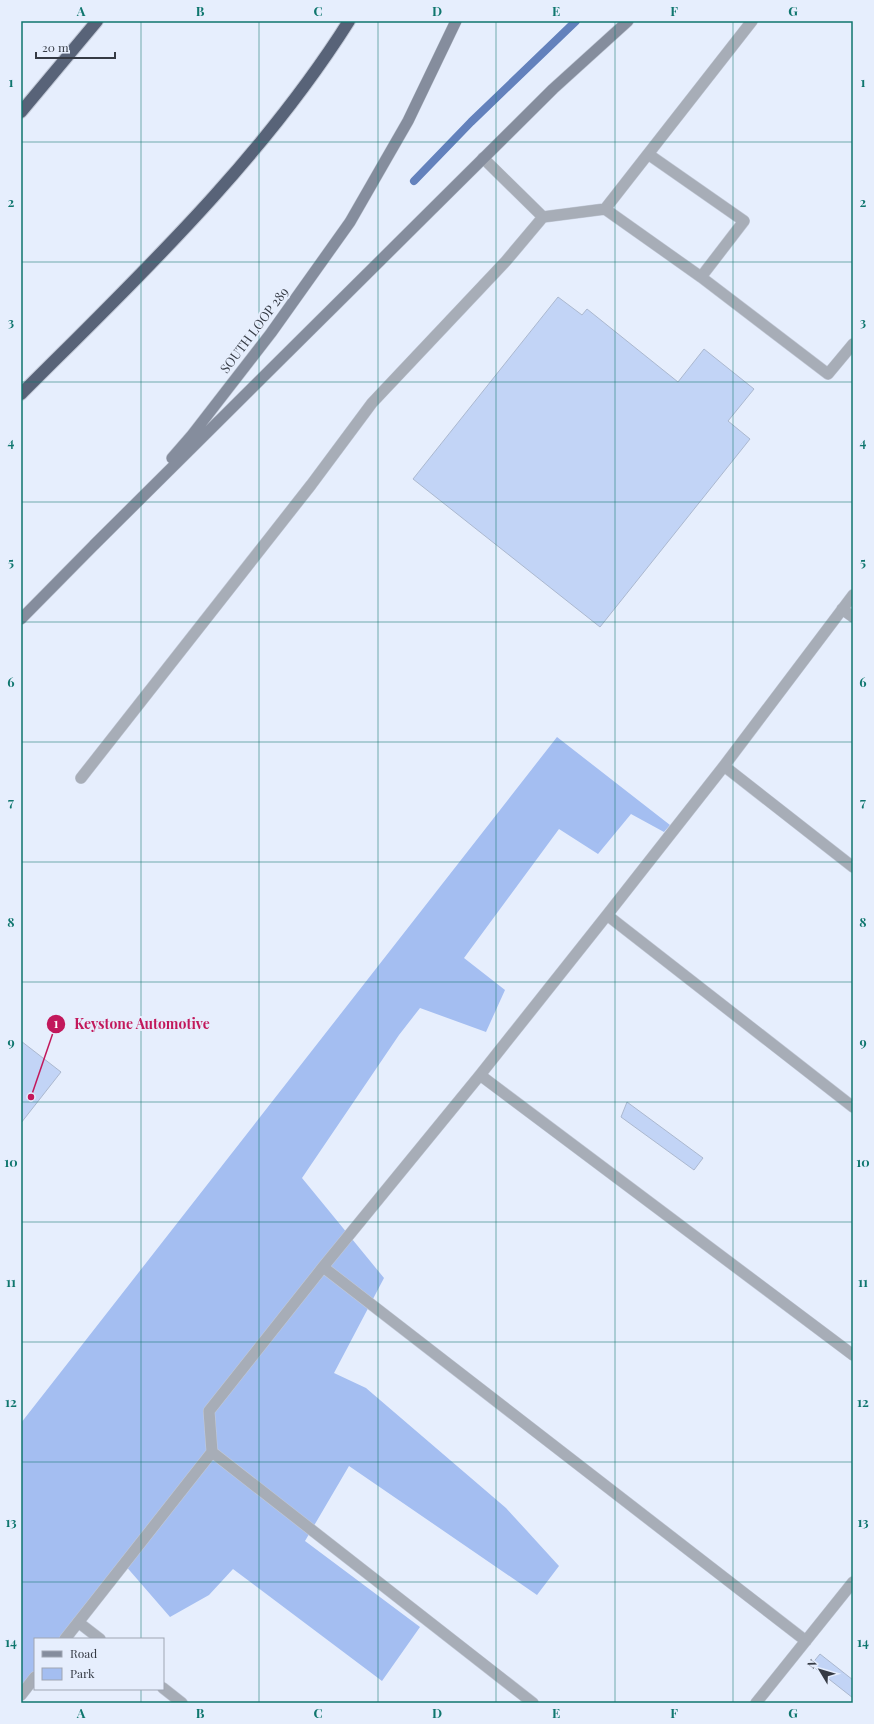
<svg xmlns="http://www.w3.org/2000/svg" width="874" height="1724" font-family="'Playfair Display',serif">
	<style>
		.green { fill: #a4bef1 }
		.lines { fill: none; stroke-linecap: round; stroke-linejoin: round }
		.stream { stroke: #6381bc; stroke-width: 8 }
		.building { fill: #c2d4f6; stroke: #abb8cf }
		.service-casing { stroke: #c3cad8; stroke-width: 12 }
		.minor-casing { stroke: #c3cad8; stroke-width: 12 }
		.secondary-casing { stroke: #c3cad8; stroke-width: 12 }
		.motorway-casing { stroke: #c3cad8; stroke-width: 14 }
		.service { stroke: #a7adb7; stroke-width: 11 }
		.minor { stroke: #a7adb7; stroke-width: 11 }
		.secondary { stroke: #858d9d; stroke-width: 11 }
		.motorway { stroke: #586378; stroke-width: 12 }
		.grid { fill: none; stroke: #0f766e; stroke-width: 1; stroke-opacity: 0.55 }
		.labels { text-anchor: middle; stroke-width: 4; stroke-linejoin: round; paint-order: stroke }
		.street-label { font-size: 13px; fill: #353a44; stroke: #e6eefd }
		.leader { fill: none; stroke: #c2185b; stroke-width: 1.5 }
		.callout-dot { fill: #c2185b; stroke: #e6eefd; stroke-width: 1.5 }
		.mark-label { font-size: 12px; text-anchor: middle; font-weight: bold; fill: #fff }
		.callout-label { font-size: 14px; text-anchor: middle; font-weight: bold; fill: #c2185b; stroke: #e6eefd; stroke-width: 4; stroke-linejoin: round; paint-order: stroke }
		.neatline { fill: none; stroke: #0f766e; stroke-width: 1.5 }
		.grid-label { font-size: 13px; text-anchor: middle; font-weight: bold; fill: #0f766e }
	</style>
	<rect width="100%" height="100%" fill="#e6eefd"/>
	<!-- green -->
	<path class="green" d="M557,737L670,825L664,832L631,814L598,854L559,829L464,958L505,990L486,1032L420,1008L399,1035L302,1178L384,1278L334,1373L366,1388L506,1508L559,1566L537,1595L349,1466L305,1541L420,1627L382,1681L233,1569L209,1595L170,1617L124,1564L63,1639H35V1674L21,1691V1423Z"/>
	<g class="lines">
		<!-- stream -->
		<path class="stream" d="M414,181L471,122L576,21"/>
	</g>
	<!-- building -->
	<path class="building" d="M558,297L582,315L587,309L678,382L704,349L754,389L728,421L750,439L600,627L413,479Z
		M21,1041L61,1072L21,1123Z
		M627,1102L703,1158L694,1170L621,1117Z
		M820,1654L853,1680V1698L811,1665Z"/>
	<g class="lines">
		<!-- service casing -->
		<g class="service-casing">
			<path id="service" d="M648,154L744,221L701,277
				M605,209L752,21
				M543,217L605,209L701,277L828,374L853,344
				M81,778L311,485L372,403L506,261L543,217L483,158"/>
		</g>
		<!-- minor casing -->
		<g class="minor-casing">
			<path id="minor" d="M842,609L853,617
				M724,766L853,867
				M607,915L853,1107
				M480,1075L853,1355
				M323,1267L806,1641
				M78,1622L100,1639
				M65,1639L212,1452
				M163,1688L182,1703
				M21,1695L35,1677
				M533,1703L212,1452L209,1411L323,1267L480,1075L607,915L724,766L853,595
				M756,1703L853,1582"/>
		</g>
		<!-- secondary casing -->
		<g class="secondary-casing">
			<path id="secondary" d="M172,458L192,435L271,333L350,222L408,121L456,21
				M94,545L553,89L628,21
				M21,619L98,541"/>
		</g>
		<!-- motorway casing -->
		<g class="motorway-casing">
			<path id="motorway" d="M21,112L97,21
				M21,394C138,277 260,162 349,21"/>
		</g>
		<!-- service -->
		<use href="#service" class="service"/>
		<!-- minor -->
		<use href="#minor" class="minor"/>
		<!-- secondary -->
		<use href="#secondary" class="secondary"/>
		<!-- motorway -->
		<use href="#motorway" class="motorway"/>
	</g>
	<!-- grid -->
	<path class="grid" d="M141,21V1639M259,21V1703M378,21V1703M496,21V1703M615,21V1703M733,21V1703M21,142H853M21,262H853M21,382H853M21,502H853M21,622H853M21,742H853M21,862H853M21,982H853M21,1102H853M21,1222H853M21,1342H853M21,1462H853M21,1582H853M141,1689V1703"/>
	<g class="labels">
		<!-- street labels -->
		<g class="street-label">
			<text transform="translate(254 330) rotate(-53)" y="5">SOUTH LOOP 289</text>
		</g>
	</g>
	<!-- callouts -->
	<path class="leader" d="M31 1097L56 1024"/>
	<g class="callout-dot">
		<circle cx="31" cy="1097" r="4"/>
		<circle cx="56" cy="1024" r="10"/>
	</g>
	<g class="mark-label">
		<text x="56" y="1028">1</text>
	</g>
	<g class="callout-label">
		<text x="142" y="1029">Keystone Automotive</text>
	</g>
	<!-- border -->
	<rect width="874" height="1724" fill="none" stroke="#e6eefd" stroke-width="44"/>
	<!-- legend -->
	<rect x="34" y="1638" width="130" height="52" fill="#e6eefd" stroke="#9fa6b3"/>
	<rect x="42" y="1651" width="20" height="6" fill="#858d9d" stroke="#9fa6b3"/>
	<text x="70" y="1658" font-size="12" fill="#353a44">Road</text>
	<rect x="42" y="1668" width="20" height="12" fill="#a4bef1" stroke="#9fa6b3"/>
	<text x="70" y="1678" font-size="12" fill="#353a44">Park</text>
	<!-- north arrow -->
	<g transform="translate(820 1670) rotate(308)" stroke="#e6eefd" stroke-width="3" paint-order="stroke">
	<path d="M0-3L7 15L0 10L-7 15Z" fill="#353a44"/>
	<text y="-6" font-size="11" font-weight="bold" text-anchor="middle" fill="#353a44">N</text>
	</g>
	<!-- scale -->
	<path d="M36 52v6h79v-6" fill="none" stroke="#353a44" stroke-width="2"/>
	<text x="42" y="52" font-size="12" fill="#353a44" stroke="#e6eefd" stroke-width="3" paint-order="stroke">20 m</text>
	<rect x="22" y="22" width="830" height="1680" class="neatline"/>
	<g class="grid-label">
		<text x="81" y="16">A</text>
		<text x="200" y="16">B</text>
		<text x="318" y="16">C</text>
		<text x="437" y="16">D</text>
		<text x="556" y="16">E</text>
		<text x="674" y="16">F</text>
		<text x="793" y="16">G</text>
		<text x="11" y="87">1</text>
		<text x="863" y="87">1</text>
		<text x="11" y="207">2</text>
		<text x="863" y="207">2</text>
		<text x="11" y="327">3</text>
		<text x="863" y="327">3</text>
		<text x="11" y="447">4</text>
		<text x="863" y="447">4</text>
		<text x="11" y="567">5</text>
		<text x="863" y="567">5</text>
		<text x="11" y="687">6</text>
		<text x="863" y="687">6</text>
		<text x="11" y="807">7</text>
		<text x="863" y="807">7</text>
		<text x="11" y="927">8</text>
		<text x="863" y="927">8</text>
		<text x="11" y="1047">9</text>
		<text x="863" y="1047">9</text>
		<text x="11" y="1167">10</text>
		<text x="863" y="1167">10</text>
		<text x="11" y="1287">11</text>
		<text x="863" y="1287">11</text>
		<text x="11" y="1407">12</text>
		<text x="863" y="1407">12</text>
		<text x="11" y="1527">13</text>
		<text x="863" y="1527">13</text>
		<text x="11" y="1647">14</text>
		<text x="863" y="1647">14</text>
		<text x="81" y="1718">A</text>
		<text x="200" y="1718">B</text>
		<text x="318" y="1718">C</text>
		<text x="437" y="1718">D</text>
		<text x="556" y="1718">E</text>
		<text x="674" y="1718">F</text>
		<text x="793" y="1718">G</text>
	</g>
</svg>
